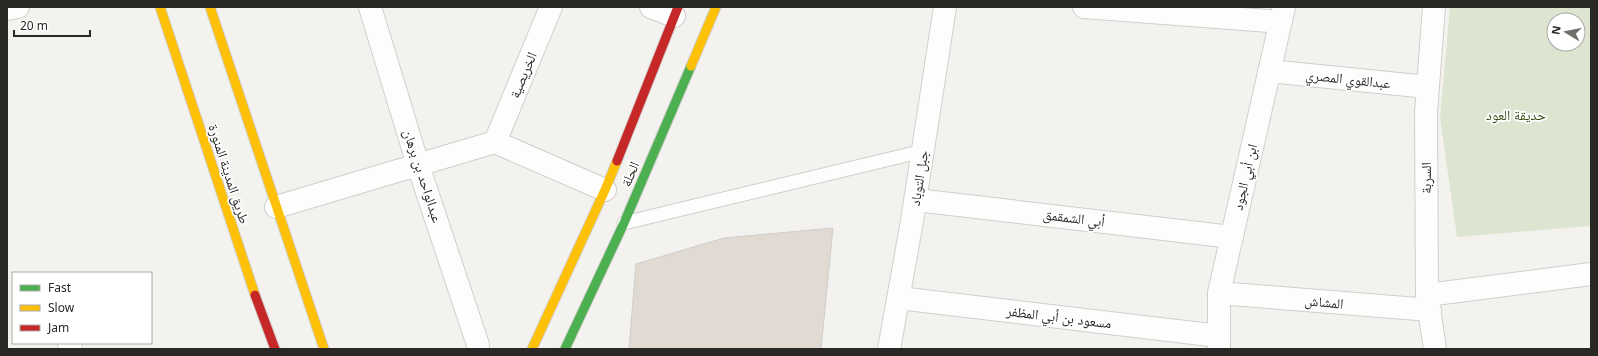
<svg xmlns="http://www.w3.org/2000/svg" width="1598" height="356" font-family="'Noto Sans','Noto Naskh Arabic',sans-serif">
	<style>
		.green { fill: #dde5d0; fill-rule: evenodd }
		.building { fill: #e0dad2; stroke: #cfcdcb }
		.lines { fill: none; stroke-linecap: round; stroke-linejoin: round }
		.lane-casing { stroke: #d1cfcc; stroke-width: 15 }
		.street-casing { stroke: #d1cfcc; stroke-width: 24 }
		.fast-casing { stroke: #d1cfcc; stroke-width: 11 }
		.slow-casing { stroke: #d1cfcc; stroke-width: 11 }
		.jam-casing { stroke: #d1cfcc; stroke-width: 11 }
		.lane { stroke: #fdfdfd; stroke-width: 13 }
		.street { stroke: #fdfdfd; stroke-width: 22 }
		.fast { stroke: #4caf50; stroke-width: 9 }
		.slow { stroke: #ffc107; stroke-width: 9 }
		.jam { stroke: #c62828; stroke-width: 9 }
		.labels { text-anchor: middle; stroke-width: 3.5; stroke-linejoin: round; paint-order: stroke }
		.street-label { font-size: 14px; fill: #292825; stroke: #fff }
		.park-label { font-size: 14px; fill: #374b13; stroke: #fff }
	</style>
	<rect width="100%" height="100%" fill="#f4f2ef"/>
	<!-- green -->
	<path class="green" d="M1450,7H1591V226L1457,237L1440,117ZM1554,20H1578V44H1554Z"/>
	<!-- building -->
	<path class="building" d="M833,228L821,349H629L636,264L724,238Z"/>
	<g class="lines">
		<!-- lane casing -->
		<g class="lane-casing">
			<path id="lane" d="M624,223L923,151"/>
		</g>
		<!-- street casing -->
		<g class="street-casing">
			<path id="street" d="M370,7L418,165L478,345
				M651,7L674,16
				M1084,7L1281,22
				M1434,7L1426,112L1427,295L1435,349
				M7,9L18,7
				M1269,71L1428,87
				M495,142L551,7
				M916,200L1232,237
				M276,207L495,142L605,190
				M1219,293L1430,310
				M1427,295L1591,274
				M899,298L1219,336
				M69,343L71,349
				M889,349L911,227L945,7
				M1219,349V293L1284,7"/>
		</g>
		<!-- fast casing -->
		<g class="fast-casing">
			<path id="fast" d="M565,349L624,223L691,66"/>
		</g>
		<!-- slow casing -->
		<g class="slow-casing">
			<path id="slow" d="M160,7L255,295
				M210,7L324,349
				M691,66L716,7
				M532,349L605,190L617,161"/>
		</g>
		<!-- jam casing -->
		<g class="jam-casing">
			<path id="jam" d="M617,161L678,7
				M255,295L275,349"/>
		</g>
		<!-- lane -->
		<use href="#lane" class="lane"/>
		<!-- street -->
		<use href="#street" class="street"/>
		<!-- fast -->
		<use href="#fast" class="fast"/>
		<!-- slow -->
		<use href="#slow" class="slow"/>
		<!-- jam -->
		<use href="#jam" class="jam"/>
	</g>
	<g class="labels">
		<!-- street labels -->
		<g class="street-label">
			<text transform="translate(523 75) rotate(-67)" y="5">الخريصية</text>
			<text transform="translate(1348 79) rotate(6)" y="5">عبدالقوي المصري</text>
			<text transform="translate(229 174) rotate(72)" y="5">طريق المدينة المنورة</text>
			<text transform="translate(630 174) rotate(-67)" y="5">الحلة</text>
			<text transform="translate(423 176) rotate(72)" y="5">عبدالواحد بن برهان</text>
			<text transform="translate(1245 177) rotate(-77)" y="5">ابن أبي الجود</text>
			<text transform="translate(919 178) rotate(-81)" y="5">جبل التوباد</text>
			<text transform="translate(1426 178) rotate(-90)" y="5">السربة</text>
			<text transform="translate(1074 218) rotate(7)" y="5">أبي الشمقمق</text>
			<text transform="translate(1324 302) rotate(5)" y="5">المشاش</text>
			<text transform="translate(1059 317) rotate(7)" y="5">مسعود بن أبي المظفر</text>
		</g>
		<!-- park labels -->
		<g class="park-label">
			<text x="1516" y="120">حديقة العود</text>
		</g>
	</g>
	<!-- border -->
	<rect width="1598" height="356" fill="none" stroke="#292825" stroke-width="16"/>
	<!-- legend -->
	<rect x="12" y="272" width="140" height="72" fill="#ffffff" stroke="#a9a9a8"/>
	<rect x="20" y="285" width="20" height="6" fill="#4caf50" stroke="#a9a9a8"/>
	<text x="48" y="292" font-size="12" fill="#292825">Fast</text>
	<rect x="20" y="305" width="20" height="6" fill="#ffc107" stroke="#a9a9a8"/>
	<text x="48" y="312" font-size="12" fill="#292825">Slow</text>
	<rect x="20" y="325" width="20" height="6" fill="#c62828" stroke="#a9a9a8"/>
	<text x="48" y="332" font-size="12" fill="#292825">Jam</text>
	<!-- north arrow -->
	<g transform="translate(1566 32) rotate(280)"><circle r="19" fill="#ffffff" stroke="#a9a9a8"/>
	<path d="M0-3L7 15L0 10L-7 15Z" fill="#706f6c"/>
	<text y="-6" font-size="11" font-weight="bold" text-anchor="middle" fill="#292825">N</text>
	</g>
	<!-- scale -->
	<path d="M14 30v6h76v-6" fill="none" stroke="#292825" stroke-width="2"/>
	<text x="20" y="30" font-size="12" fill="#292825" stroke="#ffffff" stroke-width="3" paint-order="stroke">20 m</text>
</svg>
